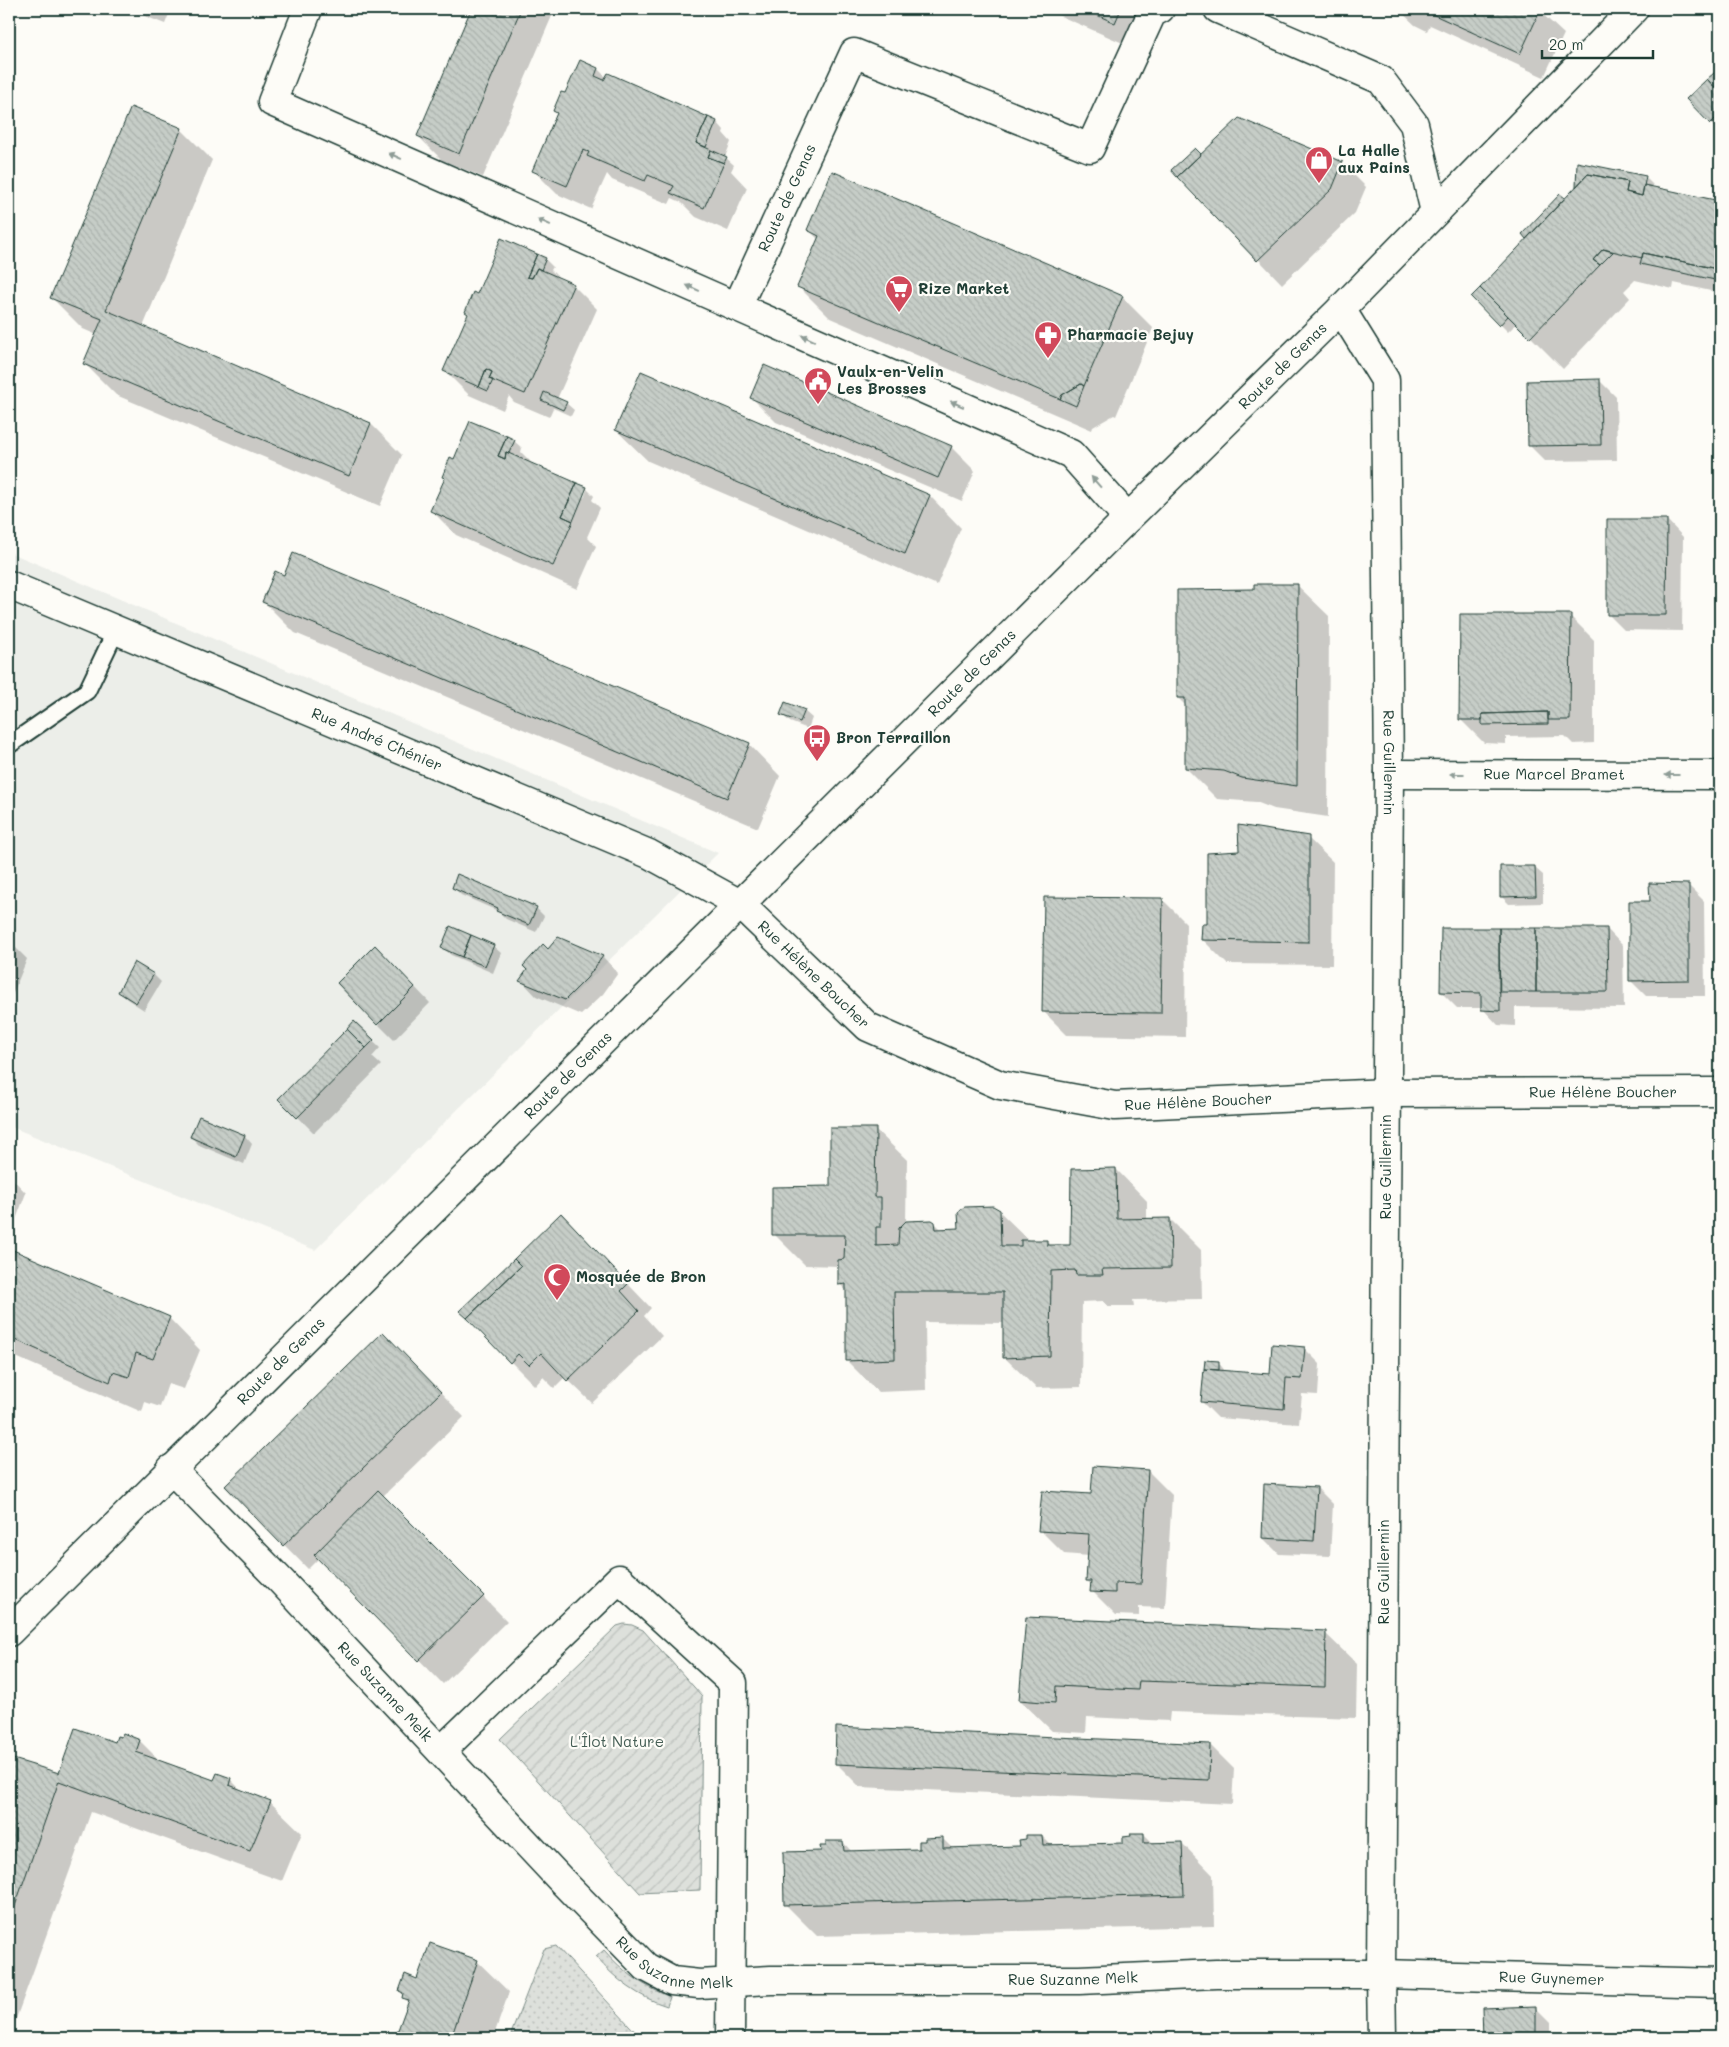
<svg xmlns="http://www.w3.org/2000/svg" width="1729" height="2047" font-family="Mali,sans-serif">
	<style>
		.built { fill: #eceee9 }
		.grass { fill: url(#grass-dots); stroke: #7e8e88 }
		.garden { fill: url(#garden-furrows); stroke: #7e8e88 }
		.shadow { fill: #0003; fill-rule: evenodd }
		.building { fill: url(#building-back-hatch); stroke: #1f3d34 }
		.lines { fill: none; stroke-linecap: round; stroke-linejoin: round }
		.lane-casing { stroke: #1f3d34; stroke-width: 20 }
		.street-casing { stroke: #1f3d34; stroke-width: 31 }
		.secondary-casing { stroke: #1f3d34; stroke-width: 31 }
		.lane { stroke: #fdfcf7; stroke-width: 16 }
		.street { stroke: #fdfcf7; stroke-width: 28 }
		.secondary { stroke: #fdfcf7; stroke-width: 28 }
		.oneway { fill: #8e9c96 }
		.labels { text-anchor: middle; stroke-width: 4.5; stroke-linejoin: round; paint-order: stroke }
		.poi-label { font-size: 15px; font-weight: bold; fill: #1f3d34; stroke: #fdfcf7; text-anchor: start }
		.street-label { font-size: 15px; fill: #1f3d34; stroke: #fdfcf7 }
		.park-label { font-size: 15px; fill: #455e55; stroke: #fdfcf7 }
	</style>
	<defs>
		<pattern id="grass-dots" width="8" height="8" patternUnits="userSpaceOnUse" patternTransform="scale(1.25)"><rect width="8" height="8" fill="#dde0db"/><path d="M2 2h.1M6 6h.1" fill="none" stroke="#bdc1bd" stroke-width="1.8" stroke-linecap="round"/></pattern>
		<pattern id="garden-furrows" width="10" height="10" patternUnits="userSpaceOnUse" patternTransform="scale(1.25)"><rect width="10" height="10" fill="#dde0db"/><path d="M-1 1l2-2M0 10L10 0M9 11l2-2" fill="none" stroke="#bdc1bd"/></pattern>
		<pattern id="building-back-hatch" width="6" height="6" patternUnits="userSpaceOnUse" patternTransform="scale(1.25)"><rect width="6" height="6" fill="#c6cdc7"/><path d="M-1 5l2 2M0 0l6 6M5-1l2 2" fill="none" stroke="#aab1ac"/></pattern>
	</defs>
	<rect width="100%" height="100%" fill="#fdfcf7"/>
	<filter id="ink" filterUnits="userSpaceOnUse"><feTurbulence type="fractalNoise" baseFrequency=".02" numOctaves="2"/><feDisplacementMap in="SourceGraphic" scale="10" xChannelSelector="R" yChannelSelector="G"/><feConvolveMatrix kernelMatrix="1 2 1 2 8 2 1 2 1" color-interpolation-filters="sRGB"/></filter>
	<g filter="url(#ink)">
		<!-- built -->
		<path class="built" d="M9,552L718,853L315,1250L9,1126Z"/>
		<!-- grass -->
		<path class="grass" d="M556,1946L641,2038H554L546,2036L511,2034L544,1949Z
			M604,1950C623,1972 643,1986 670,1997L667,2006C638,1997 616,1980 596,1957Z"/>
		<!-- garden -->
		<path class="garden" d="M624,1624L632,1625L643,1630L702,1696L700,1890L640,1893L500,1739L617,1626Z"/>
		<!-- shadow -->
		<path class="shadow" d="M127,9H171L165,24Z
			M473,9H555L483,177L442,160L418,136Z
			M1044,9H1166L1146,53Z
			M1398,9H1537L1564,34L1544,77L1430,25L1427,31L1415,25Z
			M581,62L598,69L607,78L717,122L724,130L723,133L731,142L725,157L734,165L731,171L747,188L728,231L696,217L681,202L672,198L669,204L612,180L607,174L591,209L557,194L533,170L557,114L555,111L565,95Z
			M1720,69V129L1718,131L1688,99Z
			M181,129L212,160L143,327L371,424L402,455L380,506L116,395L85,364L97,335L83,329L51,297Z
			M1195,149L1201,155L1342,163L1366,187L1355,213L1282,284L1173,170Z
			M1645,177L1653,185L1652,188L1720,203V293L1674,283L1673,289L1635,280L1624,291L1630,298L1563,369L1517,323L1508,332L1473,297L1528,239L1523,234L1560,195L1565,200Z
			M809,230L1122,297L1153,328L1116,416L1114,415L1093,427L1092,430L830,318L799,287L819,240Z
			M545,259L553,267L551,270L560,279L573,285L597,309L557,399L566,403L574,410L571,416L553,408L549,417L514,402L509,396L503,410L469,395L445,371L477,296Z
			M641,372L930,496L961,528L937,585L648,461L616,430Z
			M1600,381L1616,397L1617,460L1545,461L1529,445Z
			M752,398L951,447L975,471L962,501L776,422Z
			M514,441L522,448L521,452L530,461L529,463L586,488L594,496L592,500L600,508L587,537L596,546L577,589L456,535L432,511L446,479L443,476L454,461ZM584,490H587L584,498L583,497Z
			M1667,520L1683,537L1682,631L1624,630L1608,614Z
			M1297,585L1329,616L1328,817L1274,809L1256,802L1217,799L1186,768V706L1178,698Z
			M264,602L749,744L780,776L758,828L295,633Z
			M1570,616L1594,640V743L1573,744L1565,736L1506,737V744L1484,743L1460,719Z
			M804,711L812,718L808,729L790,722L782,715Z
			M1308,838L1333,862L1332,965L1227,964L1203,940L1240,852Z
			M1535,868L1543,875V903L1509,904L1501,896Z
			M1688,885L1704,901L1705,996H1646L1630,980L1651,902Z
			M453,887L536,908L544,916L536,932L506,919L498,911L461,895Z
			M1162,899L1186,923L1185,1037L1067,1035L1043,1011Z
			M1607,929L1623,946L1624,1008L1515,1007V1026L1498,1025L1482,1008H1457L1441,992Z
			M9,938V941L27,959L9,1003Z
			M558,938L603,957L618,973L603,994L581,1015L536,996L521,980Z
			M493,946L501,953L493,973L451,955L443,948Z
			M391,962L430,1003L394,1040L378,1024Z
			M135,964L154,975L161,982L144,1010L127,999L119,991Z
			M354,1023L380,1048L372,1057L381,1065L314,1133L280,1099Z
			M875,1129L907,1160L906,1222L935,1223L942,1230L960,1229L999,1211L1030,1241H1046L1052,1247H1071L1116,1169L1147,1201V1219H1170L1201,1250L1202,1299L1133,1300L1134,1306H1108L1103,1301L1082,1302L1081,1387L1036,1388L1004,1357V1323L925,1322L926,1390L878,1392L847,1361V1292L840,1284V1266L805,1265L774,1234L831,1187Z
			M245,1136L252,1144L244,1164L199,1145L191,1137Z
			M9,1175L26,1193L9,1238Z
			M585,1239L651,1308L644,1316L662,1336L592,1403L565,1377L554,1388L543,1377L535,1386L511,1362Z
			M14,1251L169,1318L200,1350L184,1389L168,1384L160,1407L145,1402L142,1412L9,1354V1263Z
			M1304,1348L1320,1364L1318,1395L1302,1394L1299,1424L1218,1418L1202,1402L1206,1361L1218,1362L1226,1372L1271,1375Z
			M407,1357L464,1417L383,1496L507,1621L443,1684L319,1558L308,1569L226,1486Z
			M1148,1471L1172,1495L1165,1608L1139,1607V1616L1116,1615L1092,1591V1585L1087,1581L1089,1556L1064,1554L1040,1530L1092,1495Z
			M1317,1488L1333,1504L1330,1556L1279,1554L1263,1538Z
			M1027,1618L1325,1633L1357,1664L1356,1718L1170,1712L1169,1721L1087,1717L1086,1733L1052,1731L1020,1700Z
			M140,1741L161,1762L214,1781L230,1779L242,1791L270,1802L302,1833L282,1881L91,1812L9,2038V1765L11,1759L60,1775L116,1743Z
			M1210,1745L1234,1769L1232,1804L860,1787L836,1763Z
			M1144,1834L1154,1844L1182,1843L1213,1875L1214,1926L817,1936L785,1904L822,1852L843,1842L852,1852L920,1850L943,1839L953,1849L1021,1847L1042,1836L1052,1846L1124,1844Z
			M477,1961L509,1992L493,2038H397L409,2003L403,1997L404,1995L400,1991L418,1981Z
			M1535,2007L1551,2023V2038H1484L1483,2009Z"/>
		<!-- building -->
		<path class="building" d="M471,9H521L459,154L417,136Z
			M1083,9H1121L1115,23Z
			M1421,9H1541L1520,54Z
			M580,60L598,68L595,76L604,80L608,73L708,117L696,143L711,150L708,157L724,163L704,208L670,193L674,186L648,175L645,181L587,156L589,152L583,150L567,186L532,171L557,113L553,111L561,92L565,93Z
			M1720,68V93L1707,79Z
			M1707,79L1720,93V114L1710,124L1686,99Z
			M131,107L182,128L106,310L371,423L349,476L83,364L102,319L50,298Z
			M708,117L717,121L706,147L696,143Z
			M1239,118L1343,162L1332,189L1257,261L1177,177Z
			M1195,148L1201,154L1177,177L1171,170Z
			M711,150L727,157L724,163L708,157Z
			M1577,162L1646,176L1642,196L1626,192L1628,182L1588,174L1576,187Z
			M832,171L1123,296L1084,386L1081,384L1062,395L1060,399L797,287L819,236L807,230Z
			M1588,174L1628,182L1626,192L1642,196L1644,185L1720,201V274L1716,273L1717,269L1643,253L1642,258L1603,249L1593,260L1600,265L1530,338L1480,288Z
			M1560,194L1565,198L1526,239L1522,234Z
			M501,238L537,254L527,277L532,278L537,268L574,284L525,394L489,379L492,372L486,369L479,387L443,371L468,314L465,312L473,292L477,294Z
			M1603,249L1613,252L1600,265L1593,260Z
			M1643,253L1717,269L1715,280L1640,264Z
			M537,254L546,258L541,270L537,268L532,278L527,277Z
			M1480,288L1508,316L1499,326L1471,297Z
			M764,365L952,446L938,478L750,398Z
			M486,369L492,372L489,379L493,380L488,391L479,387Z
			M641,371L930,495L905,554L615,430Z
			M1600,379L1601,445L1528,446L1527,381Z
			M1081,384L1084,386L1076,406L1060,399L1062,395Z
			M544,392L567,402L563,410L541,400Z
			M470,421L507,436L498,456L505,459L506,452L577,483L562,516L573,521L553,566L430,511L445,478L442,477L450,457L454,459Z
			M507,436L515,440L509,453L506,452L505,459L498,456Z
			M577,483L587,487L573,521L562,516Z
			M1607,519H1667L1666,615H1607Z
			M293,553L750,743L727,798L262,602L275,571L284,575Z
			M1254,584H1298L1297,786L1242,778L1224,771L1185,768V698H1177V590L1254,589Z
			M1460,614H1571L1570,720H1548V712L1482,714V720H1459Z
			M785,702L805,710L800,722L780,715Z
			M1548,712V724L1482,725V714Z
			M1238,825L1309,836V942L1201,940L1202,924H1207V853L1239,851Z
			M1500,866H1535L1536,896L1500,897Z
			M457,874L537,907L529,925L496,911L498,908L452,888Z
			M1649,883L1689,884V980L1629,981V901H1650Z
			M1044,897L1163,898L1161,1013L1042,1012Z
			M450,926L471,935L462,957L441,948Z
			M1441,928H1499L1500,1011L1481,1010V993L1440,992Z
			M1499,928H1536V992H1499Z
			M1536,928H1607L1608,992H1536Z
			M471,935L494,945L485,966L462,957Z
			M558,937L603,956L587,978L565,1000L519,981L527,970L523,966L543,944L548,949Z
			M375,945L415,987L377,1025L337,983Z
			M134,962L154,974L136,1003L118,992Z
			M354,1021L374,1040L366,1048L347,1029Z
			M347,1029L366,1048L297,1118L278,1099Z
			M199,1116L245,1135L236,1157L190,1137Z
			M830,1128H876L875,1197H881V1227H876V1246L898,1245L899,1228L906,1221L932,1220L935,1222L936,1229L959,1228L958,1213L961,1209L965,1207L993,1206L1000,1210L1001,1246H1021V1240H1047V1245H1070L1071,1169L1116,1168L1117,1219L1170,1218L1171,1268L1102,1269L1103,1275H1076L1075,1270L1051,1271L1050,1356L1003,1358V1292H894L895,1359L846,1361V1284L838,1285V1260L844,1259L845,1235H772V1187L830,1186Z
			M561,1213L628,1284L621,1291L639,1311L567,1381L541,1353L529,1365L518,1354L510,1363L467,1318L521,1266L514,1259Z
			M13,1250L170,1317L153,1359L136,1353L129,1377L113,1372L110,1382L9,1337V1260Z
			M514,1259L521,1266L467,1318L459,1311Z
			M383,1332L441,1392L283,1546L225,1486Z
			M1272,1344L1305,1347L1302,1379L1286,1378L1284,1409L1201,1402L1204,1369L1270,1374Z
			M1205,1360L1219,1361V1370L1204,1369Z
			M1093,1466L1148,1470L1141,1584L1115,1583V1593L1090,1592L1091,1581H1086L1089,1534L1038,1531L1042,1491L1091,1494Z
			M1264,1484L1317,1487L1314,1541L1262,1538Z
			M378,1490L484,1596L418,1661L314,1555Z
			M1026,1617L1326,1631L1325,1687L1139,1681L1138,1690L1056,1686L1055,1703L1019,1700Z
			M836,1727L1210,1744L1209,1780L835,1764Z
			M75,1728L115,1742L117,1736L121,1737L123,1733L140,1740L136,1752L214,1780L217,1773L231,1778L229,1785L271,1801L250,1851L59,1781L9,1923V1761L10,1758L59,1773Z
			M1130,1833H1144V1843L1182,1842L1184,1895L784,1905L783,1852L821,1851L820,1846H826V1841H843L844,1851L919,1849V1841H925V1838L943,1837V1848L1020,1846L1019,1840L1026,1839V1835H1042L1043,1845L1123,1843V1837L1131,1836Z
			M430,1943L478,1960L451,2038H395L409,2000L402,1998L403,1993L399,1991L405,1974L417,1979Z
			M1536,2006V2038H1483L1482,2008Z"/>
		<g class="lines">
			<!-- lane casing -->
			<g class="lane-casing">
				<path id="lane" d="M9,745L87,691L116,630"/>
			</g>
			<!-- street casing -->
			<g class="street-casing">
				<g id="street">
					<path d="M308,9L272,102L1071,454L1128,518"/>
					<path d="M1218,9L1381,80L1414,124L1435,212"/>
					<path id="s1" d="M737,307L854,53L1090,148L1152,13L1160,9"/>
					<path id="s2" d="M1341,309L1385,380L1389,774L1381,1974L1382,2038"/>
					<path id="s3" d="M9,585L649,854L740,904L868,1027L1000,1085L1115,1106L1386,1093L1720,1092"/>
					<path id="s4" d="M1389,774L1720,775"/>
					<path id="s5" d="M171,1469L282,1582L562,1881L646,1967L672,1981L699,1984L771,1980H1079L1216,1974H1381L1720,1983"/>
					<path d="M441,1751L619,1579L733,1683L730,2038"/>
				</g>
			</g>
			<!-- secondary casing -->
			<g class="secondary-casing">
				<g id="secondary">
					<path id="s6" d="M9,1632L1128,518L1341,309L1634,9"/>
				</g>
			</g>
			<!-- lane -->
			<use href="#lane" class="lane"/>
			<!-- street -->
			<use href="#street" class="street"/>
			<!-- secondary -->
			<use href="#secondary" class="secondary"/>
		</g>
		<!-- one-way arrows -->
		<defs><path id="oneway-solid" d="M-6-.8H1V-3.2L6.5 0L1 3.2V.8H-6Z" transform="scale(1.25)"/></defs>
		<g class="oneway">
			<use href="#oneway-solid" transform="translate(395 156) rotate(-156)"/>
			<use href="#oneway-solid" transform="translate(544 222) rotate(-156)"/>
			<use href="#oneway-solid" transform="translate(693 288) rotate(-156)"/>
			<use href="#oneway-solid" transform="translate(808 338) rotate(-156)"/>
			<use href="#oneway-solid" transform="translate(957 404) rotate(-156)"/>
			<use href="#oneway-solid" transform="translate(1096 482) rotate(-131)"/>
			<use href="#oneway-solid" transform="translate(1457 774) rotate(-180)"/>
			<use href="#oneway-solid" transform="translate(1672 775) rotate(-180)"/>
		</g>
	</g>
	<!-- icons -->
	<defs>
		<g id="shop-pin" transform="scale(1.4375)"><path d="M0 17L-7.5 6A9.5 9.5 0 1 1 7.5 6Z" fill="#d1495b" stroke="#fdfcf7"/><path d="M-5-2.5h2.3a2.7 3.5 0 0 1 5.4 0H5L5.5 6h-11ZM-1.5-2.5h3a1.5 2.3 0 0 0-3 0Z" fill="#fff"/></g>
		<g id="supermarket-pin" transform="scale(1.4375)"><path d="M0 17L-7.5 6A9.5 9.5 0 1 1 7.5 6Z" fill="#d1495b" stroke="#fdfcf7"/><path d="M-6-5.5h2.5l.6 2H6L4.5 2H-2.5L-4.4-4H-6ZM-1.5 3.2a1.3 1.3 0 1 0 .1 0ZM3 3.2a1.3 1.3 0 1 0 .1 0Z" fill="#fff"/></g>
		<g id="pharmacy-pin" transform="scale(1.4375)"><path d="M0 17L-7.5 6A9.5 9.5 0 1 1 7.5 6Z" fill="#d1495b" stroke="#fdfcf7"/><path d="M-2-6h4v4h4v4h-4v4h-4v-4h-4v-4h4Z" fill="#fff"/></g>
		<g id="civic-pin" transform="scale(1.4375)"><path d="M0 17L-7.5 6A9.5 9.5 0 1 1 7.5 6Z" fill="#d1495b" stroke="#fdfcf7"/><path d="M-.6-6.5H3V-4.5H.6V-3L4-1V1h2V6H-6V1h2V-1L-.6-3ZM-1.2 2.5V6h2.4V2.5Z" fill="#fff"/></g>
		<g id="bus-pin" transform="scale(1.4375)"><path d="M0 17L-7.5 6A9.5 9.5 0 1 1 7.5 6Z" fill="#d1495b" stroke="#fdfcf7"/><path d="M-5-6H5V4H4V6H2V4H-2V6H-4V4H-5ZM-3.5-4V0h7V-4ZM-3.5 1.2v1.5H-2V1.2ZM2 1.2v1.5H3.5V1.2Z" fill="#fff"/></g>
		<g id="mosque-pin" transform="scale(1.4375)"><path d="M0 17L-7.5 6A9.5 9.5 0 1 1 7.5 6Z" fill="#d1495b" stroke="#fdfcf7"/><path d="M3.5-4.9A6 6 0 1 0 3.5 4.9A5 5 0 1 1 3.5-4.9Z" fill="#fff"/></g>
	</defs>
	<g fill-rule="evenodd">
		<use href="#shop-pin" x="1319" y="160"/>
		<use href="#supermarket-pin" x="899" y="289"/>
		<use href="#pharmacy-pin" x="1048" y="335"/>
		<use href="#civic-pin" x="818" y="381"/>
		<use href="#bus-pin" x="817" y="738"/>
		<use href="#mosque-pin" x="557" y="1277"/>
	</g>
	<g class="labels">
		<!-- poi labels -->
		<g class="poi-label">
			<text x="1338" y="156">La Halle<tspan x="1338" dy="17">aux Pains</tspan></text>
			<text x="918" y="294">Rize Market</text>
			<text x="1067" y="340">Pharmacie Bejuy</text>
			<text x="837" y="377">Vaulx-en-Velin<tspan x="837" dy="17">Les Brosses</tspan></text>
			<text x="836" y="743">Bron Terraillon</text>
			<text x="576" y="1282">Mosquée de Bron</text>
		</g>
		<!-- street labels -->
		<g class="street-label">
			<text dy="5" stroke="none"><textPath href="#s1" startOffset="120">Route de Genas</textPath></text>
			<text dy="5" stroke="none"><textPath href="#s6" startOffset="1796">Route de Genas</textPath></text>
			<text dy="5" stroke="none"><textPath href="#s6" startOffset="1359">Route de Genas</textPath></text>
			<text dy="5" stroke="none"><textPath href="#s3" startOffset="399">Rue André Chénier</textPath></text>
			<text dy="5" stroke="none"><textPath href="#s2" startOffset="466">Rue Guillermin</textPath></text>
			<text dy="5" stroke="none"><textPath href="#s4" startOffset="165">Rue Marcel Bramet</textPath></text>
			<text dy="5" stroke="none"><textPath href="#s3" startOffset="900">Rue Hélène Boucher</textPath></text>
			<text dy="5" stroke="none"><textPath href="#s6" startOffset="789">Route de Genas</textPath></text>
			<text dy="5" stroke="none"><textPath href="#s3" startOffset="1725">Rue Hélène Boucher</textPath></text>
			<text dy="5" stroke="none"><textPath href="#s3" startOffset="1320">Rue Hélène Boucher</textPath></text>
			<text transform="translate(1386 1167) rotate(-90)" y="5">Rue Guillermin</text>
			<text dy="5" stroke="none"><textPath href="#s6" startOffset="384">Route de Genas</textPath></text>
			<text transform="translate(1384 1572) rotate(-90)" y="5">Rue Guillermin</text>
			<text dy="5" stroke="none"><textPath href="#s5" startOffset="309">Rue Suzanne Melk</textPath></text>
			<text dy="5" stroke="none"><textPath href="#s5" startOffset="714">Rue Suzanne Melk</textPath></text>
			<text dy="5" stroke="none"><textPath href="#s5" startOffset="1119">Rue Suzanne Melk</textPath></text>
			<text dy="5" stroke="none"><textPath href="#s5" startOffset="1598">Rue Guynemer</textPath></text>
		</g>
		<!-- park labels -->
		<g class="park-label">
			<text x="617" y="1747">L'Îlot Nature</text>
		</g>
	</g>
	<!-- margin -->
	<rect width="1729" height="2047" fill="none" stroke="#fdfcf7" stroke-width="30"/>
	<rect x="15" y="15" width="1699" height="2017" fill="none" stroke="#1f3d34" stroke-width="2" filter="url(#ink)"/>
	<!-- scale -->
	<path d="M1542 50v8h111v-8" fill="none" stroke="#1f3d34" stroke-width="2.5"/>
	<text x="1549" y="50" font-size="15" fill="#1f3d34" stroke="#fdfcf7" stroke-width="4" paint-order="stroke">20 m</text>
</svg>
